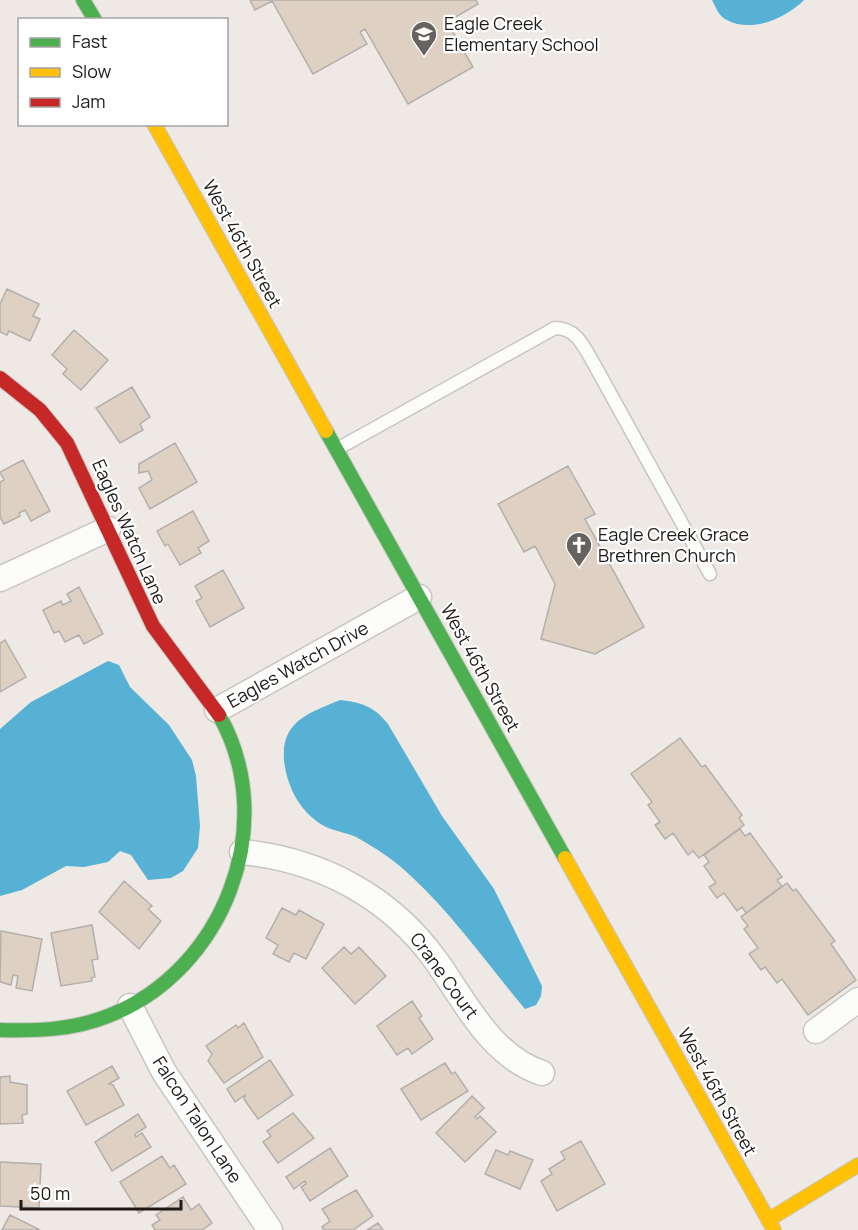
<svg xmlns="http://www.w3.org/2000/svg" width="858" height="1230" font-family="Manrope,sans-serif">
	<style>
		.water { fill: #57b1d4 }
		.building { fill: #ded0c3; stroke: #b3afac; stroke-width: 1.5 }
		.lines { fill: none; stroke-linecap: round; stroke-linejoin: round }
		.lane-casing { stroke: #c9c5c1; stroke-width: 15 }
		.street-casing { stroke: #c9c5c1; stroke-width: 27 }
		.fast-casing { stroke: #c9c5c1; stroke-width: 16 }
		.slow-casing { stroke: #c9c5c1; stroke-width: 16 }
		.jam-casing { stroke: #c9c5c1; stroke-width: 16 }
		.lane { stroke: #fcfcfb; stroke-width: 12 }
		.street { stroke: #fcfcfb; stroke-width: 24 }
		.fast { stroke: #4caf50; stroke-width: 14 }
		.slow { stroke: #ffc107; stroke-width: 14 }
		.jam { stroke: #c62828; stroke-width: 14 }
		.labels { text-anchor: middle; stroke-width: 4.5; stroke-linejoin: round; paint-order: stroke }
		.poi-label { font-size: 18px; fill: #1d1a17; stroke: #fff; text-anchor: start }
		.street-label { font-size: 18px; fill: #1d1a17; stroke: #fff }
	</style>
	<rect width="100%" height="100%" fill="#eee9e5"/>
	<!-- water -->
	<path class="water" d="M712,0H804C785,19 750,34 725,19C719,16 715,6 712,0Z
		M108,661L119,665L130,687L169,725L192,760L196,776L200,826L198,848L183,871L171,878L148,880L131,855L120,851L108,862L84,867L66,866L22,890L0,896V729L31,702Z
		M340,700C361,702 375,707 388,724L442,816L494,889L542,986L541,996L536,1005L525,1009C488,965 454,916 412,877C396,861 376,848 356,837C347,833 335,831 326,827C301,814 287,788 284,760C281,721 309,713 340,700Z"/>
	<!-- building -->
	<path class="building" d="M250,0H476L478,4L447,22L473,67L408,104L365,29L360,32L367,44L313,74L272,1L255,10Z
		M7,289L39,304L33,316L40,319L30,341L9,331L7,335L0,332V304Z
		M74,330L108,360L81,390L63,374L67,369L52,355Z
		M132,387L150,417L140,424L143,430L120,443L96,408Z
		M175,443L197,482L150,509L139,488L152,480L148,471L139,473V464Z
		M23,460L50,511L31,521L25,510L19,513L20,516L4,524L0,517V482L4,480L0,472Z
		M568,466L595,514L585,519L644,627L595,654L541,639L555,584L535,546L524,552L498,504Z
		M193,511L209,541L198,548L201,553L180,565L168,544L165,546L157,531Z
		M223,570L244,608L210,627L196,601L202,598L195,586Z
		M79,587L103,634L84,644L79,635L65,642L59,631L54,633L43,610L61,601L63,605L71,601L67,594Z
		M5,640L26,677L0,692V643Z
		M680,738L702,767L705,765L742,815L739,818L744,825L699,858L693,851L688,855L673,833L665,839L655,825L660,822L648,805L652,802L631,774Z
		M740,829L745,836L750,833L782,877L777,880L782,886L746,913L742,907L737,911L724,893L717,898L709,887L716,883L704,866L709,862L704,855Z
		M124,881L152,906L148,909L161,921L139,949L99,912Z
		M787,883L793,891L796,889L835,941L831,944L856,980L808,1015L782,979L777,983L765,967L761,970L749,954L758,948L744,929L748,926L741,917Z
		M282,908L296,915L299,910L324,924L306,959L294,953L289,962L273,954L278,945L266,938Z
		M92,925L98,959L92,960L95,977L91,978L92,981L61,986L51,933Z
		M1,931L42,939L32,991L16,988L18,976L13,975L11,985L0,982Z
		M344,947L351,954L359,947L386,976L355,1004L322,968Z
		M412,1001L422,1016L419,1018L433,1039L412,1054L408,1048L397,1055L377,1026Z
		M244,1023L263,1057L224,1083L208,1061L212,1054L206,1046L236,1025L238,1028Z
		M270,1060L293,1095L258,1119L244,1099L245,1095L235,1102L227,1089Z
		M445,1063L452,1074L455,1072L468,1091L421,1120L401,1089Z
		M112,1066L119,1078L109,1084L113,1085L124,1105L86,1125L67,1091Z
		M10,1076V1082L27,1085V1114L22,1115L23,1123L0,1124V1077Z
		M472,1096L484,1108L475,1117L477,1119L480,1116L496,1132L465,1162L436,1133Z
		M293,1113L314,1138L278,1163L263,1142L271,1136L267,1131Z
		M138,1114L146,1127L135,1134L136,1137L142,1133L151,1147L112,1171L95,1142Z
		M581,1141L605,1184L557,1211L541,1181L552,1174L549,1169L565,1159L561,1152Z
		M330,1148L348,1176L310,1201L301,1187L306,1184L305,1181L294,1189L286,1177Z
		M496,1150L508,1155L510,1151L533,1160L520,1189L485,1174Z
		M162,1156L170,1168L174,1165L186,1184L139,1213L120,1182Z
		M0,1162L41,1164L39,1208L0,1206Z
		M356,1190L373,1216L353,1230H324L322,1227L330,1221L322,1209Z
		M183,1197L191,1210L199,1204L212,1223L202,1230H155L152,1225L160,1220L156,1215Z
		M10,1215L40,1230H2Z
		M378,1223L383,1230H367Z"/>
	<g class="lines">
		<!-- lane casing -->
		<g class="lane-casing">
			<path id="lane" d="M337,449L555,328C577,328 584,347 594,364L710,574"/>
		</g>
		<!-- street casing -->
		<g class="street-casing">
			<path id="street" d="M0,579L108,529
				M217,710L419,597
				M242,852C321,860 391,897 437,962C466,1003 491,1056 542,1073
				M130,1006L164,1072L270,1230
				M816,1031L858,1000"/>
		</g>
		<!-- fast casing -->
		<g class="fast-casing">
			<path id="fast" d="M83,0L95,20
				M326,431L565,858
				M0,1030C37,1031 73,1030 108,1016C224,971 281,824 219,715"/>
		</g>
		<!-- slow casing -->
		<g class="slow-casing">
			<path id="slow" d="M154,124L326,431
				M565,858L774,1230
				M768,1220L858,1165"/>
		</g>
		<!-- jam casing -->
		<g class="jam-casing">
			<path id="jam" d="M0,378L40,410L67,443L153,626L219,715"/>
		</g>
		<!-- lane -->
		<use href="#lane" class="lane"/>
		<!-- street -->
		<use href="#street" class="street"/>
		<!-- fast -->
		<use href="#fast" class="fast"/>
		<!-- slow -->
		<use href="#slow" class="slow"/>
		<!-- jam -->
		<use href="#jam" class="jam"/>
	</g>
	<!-- icons -->
	<defs>
		<g id="school-pin" transform="scale(1.35)"><path d="M0 17L-7.5 6A9.5 9.5 0 1 1 7.5 6Z" fill="#66625f" stroke="#fff"/><path d="M0-5L7-2L0 1L-7-2ZM-4 1L0 2.5L4 1V4Q0 6-4 4Z" fill="#fff"/></g>
		<g id="church-pin" transform="scale(1.35)"><path d="M0 17L-7.5 6A9.5 9.5 0 1 1 7.5 6Z" fill="#66625f" stroke="#fff"/><path d="M-1.2-6h2.4v3.5h3.3v2.4h-3.3V6h-2.4V-.1h-3.3v-2.4h3.3Z" fill="#fff"/></g>
	</defs>
	<g fill-rule="evenodd">
		<use href="#school-pin" x="424" y="34"/>
		<use href="#church-pin" x="579" y="545"/>
	</g>
	<g class="labels">
		<!-- poi labels -->
		<g class="poi-label">
			<text x="444" y="30">Eagle Creek<tspan x="444" dy="21">Elementary School</tspan></text>
			<text x="598" y="541">Eagle Creek Grace<tspan x="598" dy="21">Brethren Church</tspan></text>
		</g>
		<!-- street labels -->
		<g class="street-label">
			<text transform="translate(242 244) rotate(61)" y="6">West 46th Street</text>
			<text transform="translate(129 532) rotate(66)" y="6">Eagles Watch Lane</text>
			<text transform="translate(298 665) rotate(-29)" y="6">Eagles Watch Drive</text>
			<text transform="translate(480 668) rotate(61)" y="6">West 46th Street</text>
			<text transform="translate(444 976) rotate(54)" y="6">Crane Court</text>
			<text transform="translate(717 1092) rotate(61)" y="6">West 46th Street</text>
			<text transform="translate(197 1120) rotate(57)" y="6">Falcon Talon Lane</text>
		</g>
	</g>
	<!-- legend -->
	<rect x="18" y="18" width="210" height="108" fill="#ffffff" stroke="#a5a3a2" stroke-width="1.5"/>
	<rect x="30" y="38" width="30" height="9" fill="#4caf50" stroke="#a5a3a2" stroke-width="1.5"/>
	<text x="72" y="48" font-size="18" fill="#1d1a17">Fast</text>
	<rect x="30" y="68" width="30" height="9" fill="#ffc107" stroke="#a5a3a2" stroke-width="1.5"/>
	<text x="72" y="78" font-size="18" fill="#1d1a17">Slow</text>
	<rect x="30" y="98" width="30" height="9" fill="#c62828" stroke="#a5a3a2" stroke-width="1.5"/>
	<text x="72" y="108" font-size="18" fill="#1d1a17">Jam</text>
	<!-- scale -->
	<path d="M21 1200v9h160v-9" fill="none" stroke="#1d1a17" stroke-width="3"/>
	<text x="30" y="1200" font-size="18" fill="#1d1a17" stroke="#ffffff" stroke-width="4.5" paint-order="stroke">50 m</text>
</svg>
